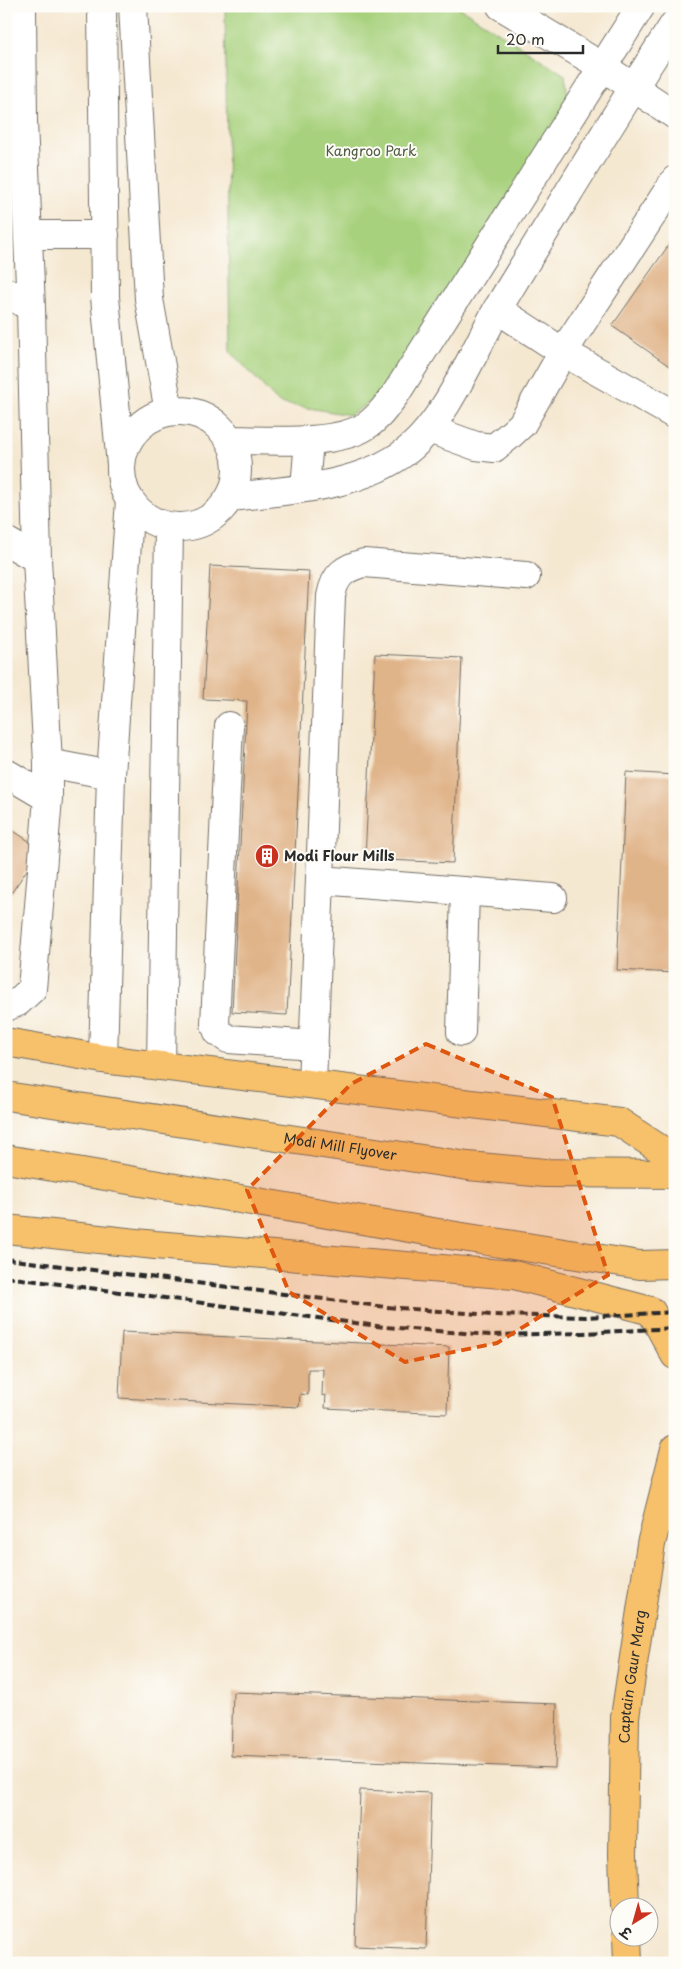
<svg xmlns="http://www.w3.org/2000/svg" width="681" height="1969" font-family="'Playpen Sans','Playpen Sans Deva',sans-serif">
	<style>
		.green { fill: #a7d17d; stroke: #697e54 }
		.building { fill: #e0b489 }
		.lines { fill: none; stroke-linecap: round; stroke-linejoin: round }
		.minor-casing { stroke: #726d65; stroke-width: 30 }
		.major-casing { stroke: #726d65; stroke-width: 30 }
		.minor { stroke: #fff; stroke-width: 28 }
		.major { stroke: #f7c06b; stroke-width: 28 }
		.rail { stroke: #2b2b2b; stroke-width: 4; stroke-dasharray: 8 4; stroke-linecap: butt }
		.marked { fill: #df570e; fill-opacity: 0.2; stroke: #df570e; stroke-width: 4; stroke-dasharray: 10 6; stroke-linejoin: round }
		.labels { text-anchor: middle; stroke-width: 4; stroke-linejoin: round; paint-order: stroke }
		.park-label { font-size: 14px; fill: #505d44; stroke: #fdfcf7 }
		.poi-label { font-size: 14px; font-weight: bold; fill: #2b2b2b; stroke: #fdfcf7; text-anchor: start }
		.street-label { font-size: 14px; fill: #2b2b2b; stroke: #fdfcf7 }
	</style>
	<rect width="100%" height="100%" fill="#fdfcf7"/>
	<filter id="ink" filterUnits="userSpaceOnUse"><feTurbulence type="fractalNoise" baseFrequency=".02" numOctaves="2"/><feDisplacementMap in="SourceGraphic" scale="10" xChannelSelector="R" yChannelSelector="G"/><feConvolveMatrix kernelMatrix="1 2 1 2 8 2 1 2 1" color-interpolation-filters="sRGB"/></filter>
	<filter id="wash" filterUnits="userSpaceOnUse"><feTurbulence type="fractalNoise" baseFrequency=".0096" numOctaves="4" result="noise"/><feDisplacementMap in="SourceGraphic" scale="20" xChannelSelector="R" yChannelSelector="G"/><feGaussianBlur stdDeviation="1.12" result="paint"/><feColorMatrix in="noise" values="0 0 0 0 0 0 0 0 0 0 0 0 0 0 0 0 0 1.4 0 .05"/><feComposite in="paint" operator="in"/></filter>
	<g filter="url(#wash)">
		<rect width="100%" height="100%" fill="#f5e8d1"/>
		<!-- green -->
		<path class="green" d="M225,6H457L565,75L570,112L386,392L350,415L279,403L230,351Z"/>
		<g id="blocks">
			<!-- building -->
			<path class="building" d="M675,236V370L612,326Z
				M210,566L309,571L287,1015L232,1012L247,701L203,699Z
				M375,654L462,658L453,863L365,859Z
				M626,772L675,775V973L617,970Z
				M6,826L41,849L6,901Z
				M122,1332L449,1347L447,1414L325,1408L326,1395L322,1396L323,1369H308V1395L300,1394L299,1407L119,1398Z
				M233,1692L557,1704L555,1768L231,1756Z
				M360,1790L431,1793L426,1949L355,1946Z"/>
		</g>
	</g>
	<g filter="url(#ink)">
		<use href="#blocks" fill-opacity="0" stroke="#726d65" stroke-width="1"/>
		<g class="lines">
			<!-- minor casing -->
			<g class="minor-casing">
				<path id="minor" d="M102,6L105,297L121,465
					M133,6L149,299L169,412
					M501,6L603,67L675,115
					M28,235H105
					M6,292L31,308
					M497,309L563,352L675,415
					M121 469a58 58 0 1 1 116 0a58 58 0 1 1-116 0Z
					M429,429L476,446L494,448L509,436L522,424L563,352L675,180
					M230,440C267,440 335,446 366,426C379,418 386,406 395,395L641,6
					M305,488L309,440
					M231,497C290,490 359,488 408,450C446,420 473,352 497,310C516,277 537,245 556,213C595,149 634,86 675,23
					M6,541L37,559
					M229,726L215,1024L218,1032L228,1039L314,1045
					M48,763L111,775
					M6,773L48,798
					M320,880L553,898
					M6,1007L18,1002L32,989L48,798V763L37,559L31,308L23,122L22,6
					M461,1032L465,891
					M103,1059L111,775L130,500
					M161,1066L169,527
					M312,1084L331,596C335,575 344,568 364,563L526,576"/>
			</g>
			<!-- major casing -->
			<g class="major-casing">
				<g id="major">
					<path d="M6,1042L103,1059L619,1122L675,1159"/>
					<path id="s1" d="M6,1096L468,1166L545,1173L675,1174"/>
					<path d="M6,1159L456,1236L640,1265L675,1264"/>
					<path d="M6,1229L155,1245L514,1275L651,1311L675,1355"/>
					<path id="s2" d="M625,1906L623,1855L625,1717L651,1544L675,1449"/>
					<path d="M627,1936L628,1963"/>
				</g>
			</g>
			<!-- minor -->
			<use href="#minor" class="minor"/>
			<!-- major -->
			<use href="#major" class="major"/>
			<!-- rail -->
			<path class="rail" d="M6,1259L386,1307L492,1315L585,1317L675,1312
				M6,1277L385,1327L490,1335L584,1333L675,1328"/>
		</g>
	</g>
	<!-- marked area -->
	<path class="marked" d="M426,1044L552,1097L608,1275L497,1343L405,1362L289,1292L247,1190L351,1084Z"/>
	<!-- icons -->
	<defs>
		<g id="building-disc" transform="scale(1.25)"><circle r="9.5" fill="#c8321e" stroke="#fdfcf7"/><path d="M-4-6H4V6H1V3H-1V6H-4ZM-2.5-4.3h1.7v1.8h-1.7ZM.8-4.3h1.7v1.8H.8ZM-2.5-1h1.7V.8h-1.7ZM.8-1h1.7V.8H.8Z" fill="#fff"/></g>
	</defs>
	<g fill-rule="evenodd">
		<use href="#building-disc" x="267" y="856"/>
	</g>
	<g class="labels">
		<!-- park labels -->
		<g class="park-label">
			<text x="371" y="156">Kangroo Park</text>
		</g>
		<!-- poi labels -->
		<g class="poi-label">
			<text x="284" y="861">Modi Flour Mills</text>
		</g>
		<!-- street labels -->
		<g class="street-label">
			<text dy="5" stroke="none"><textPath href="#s1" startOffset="338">Modi Mill Flyover</textPath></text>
			<text dy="5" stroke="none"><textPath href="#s2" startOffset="230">Captain Gaur Marg</textPath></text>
		</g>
	</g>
	<!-- margin -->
	<rect width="681" height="1969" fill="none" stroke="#fdfcf7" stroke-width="25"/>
	<!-- north arrow -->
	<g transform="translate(634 1922) rotate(217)"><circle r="24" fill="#fdfcf7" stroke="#a9a8a5"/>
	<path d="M0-4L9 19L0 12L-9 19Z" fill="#c8321e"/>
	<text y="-8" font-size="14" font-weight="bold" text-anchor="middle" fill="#2b2b2b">उ</text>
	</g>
	<!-- scale -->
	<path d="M498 45v8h85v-8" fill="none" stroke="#2b2b2b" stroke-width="2.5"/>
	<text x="506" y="45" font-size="15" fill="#2b2b2b" stroke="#fdfcf7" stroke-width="4" paint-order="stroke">20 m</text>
</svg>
